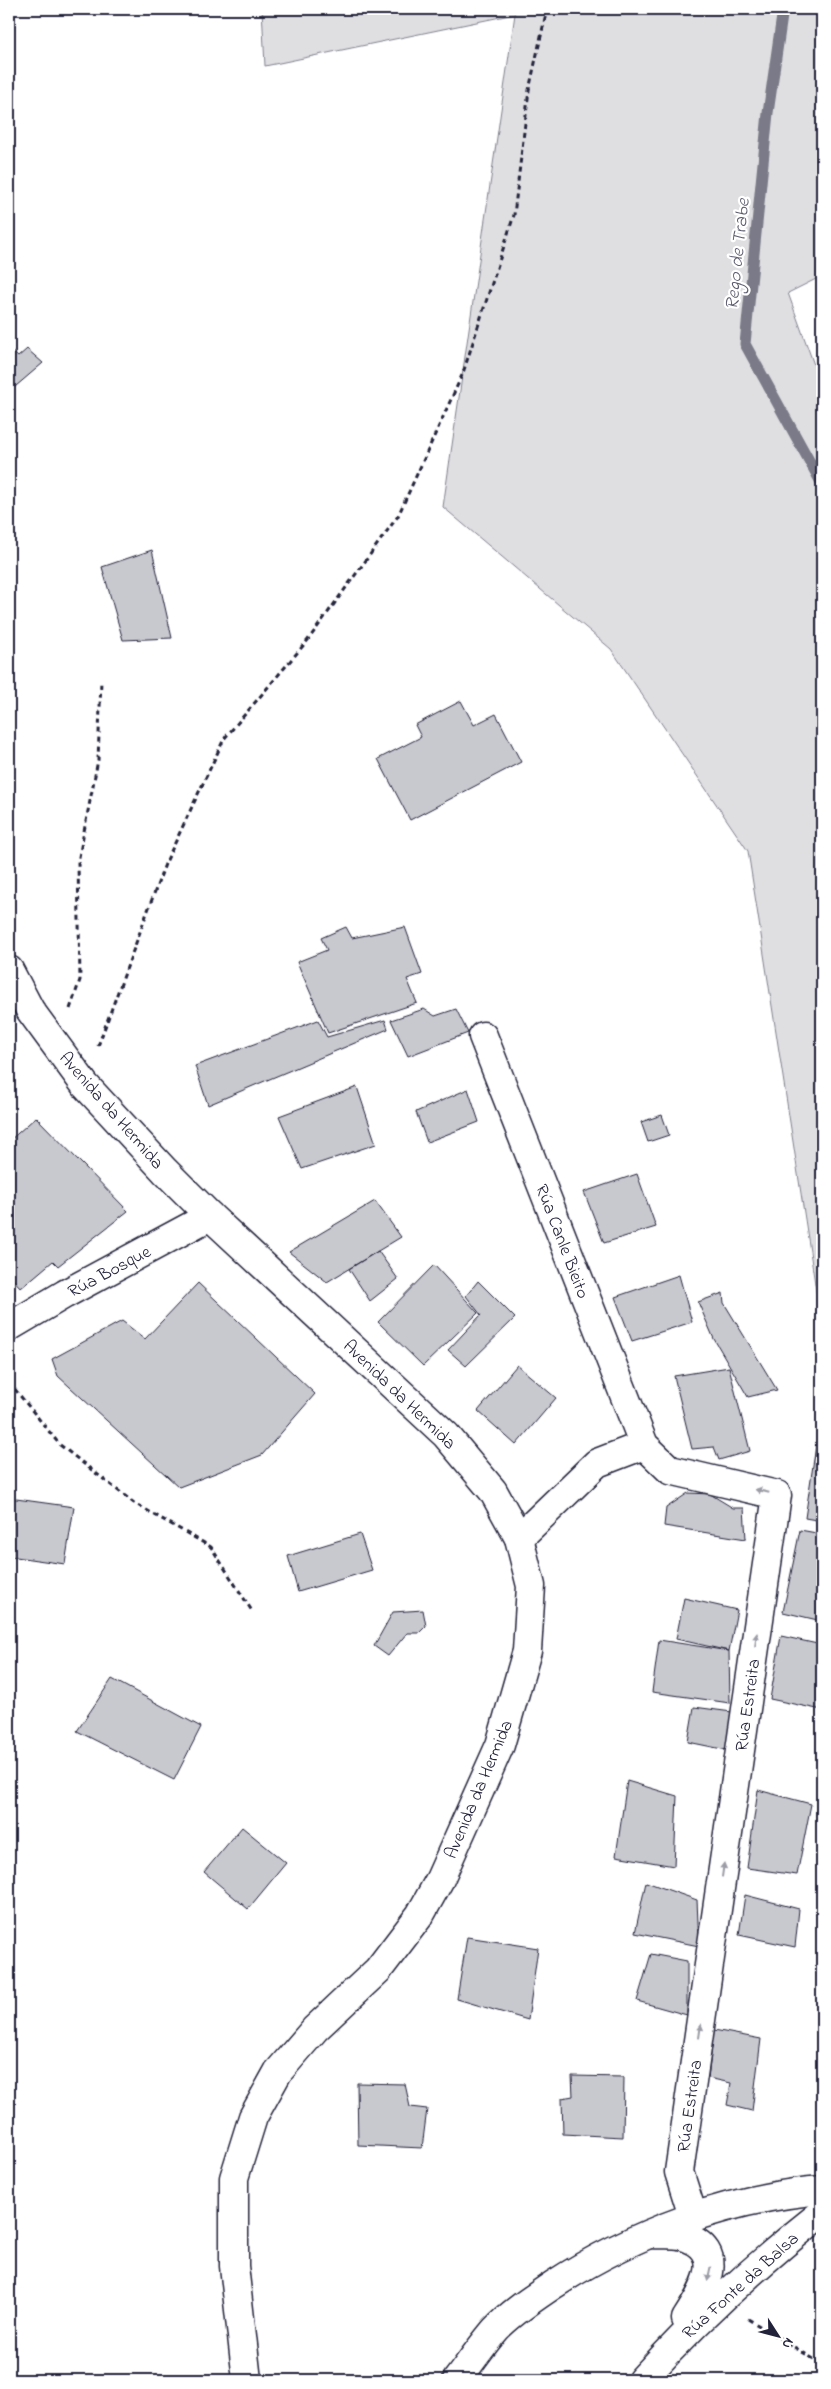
<svg xmlns="http://www.w3.org/2000/svg" width="831" height="2389" font-family="'Indie Flower',sans-serif">
	<style>
		.green { fill: #dfdfe2; stroke: #80808e }
		.lines { fill: none; stroke-linecap: round; stroke-linejoin: round }
		.stream { stroke: #7a7a88; stroke-width: 11 }
		.building { fill: #c8c8cf; stroke: #22223b }
		.street-casing { stroke: #22223b; stroke-width: 31 }
		.secondary-casing { stroke: #22223b; stroke-width: 31 }
		.highway-casing { stroke: #22223b; stroke-width: 31 }
		.path { stroke: #22223b; stroke-width: 3; stroke-dasharray: 5 4; stroke-linecap: butt }
		.street { stroke: #fff; stroke-width: 28 }
		.secondary { stroke: #fff; stroke-width: 28 }
		.highway { stroke: #fff; stroke-width: 28 }
		.oneway { fill: #9c9ca7 }
		.labels { text-anchor: middle; stroke-width: 4.5; stroke-linejoin: round; paint-order: stroke }
		.street-label { font-size: 18px; fill: #22223b; stroke: #fff }
		.water-label { font-size: 19px; font-style: italic; fill: #5c5c6f; stroke: #fff }
	</style>
	<rect width="100%" height="100%" fill="#fff"/>
	<filter id="ink" filterUnits="userSpaceOnUse"><feTurbulence type="fractalNoise" baseFrequency=".02" numOctaves="2"/><feDisplacementMap in="SourceGraphic" scale="10" xChannelSelector="R" yChannelSelector="G"/><feConvolveMatrix kernelMatrix="1 2 1 2 8 2 1 2 1" color-interpolation-filters="sRGB"/></filter>
	<g filter="url(#ink)">
		<!-- green -->
		<path class="green" d="M262,9H822V276L788,293L822,387V1329L748,851L611,649L443,507L515,14L265,66Z"/>
		<g class="lines">
			<!-- stream -->
			<path class="stream" d="M783,9L768,113L745,344L822,484"/>
		</g>
		<!-- building -->
		<path class="building" d="M9,349L18,357L27,349L43,363L9,392Z
			M152,550L172,638L123,640L102,567Z
			M461,701L474,725L496,714L521,762L410,820L378,759L421,737L415,725Z
			M346,927L352,938L405,927L422,974L407,979L417,1003L328,1033L297,962L327,950L321,938Z
			M424,1009L435,1016L456,1009L468,1033L408,1056L391,1020Z
			M318,1020L327,1037L385,1020L388,1029L208,1105L195,1066Z
			M357,1087L376,1144L302,1169L279,1116Z
			M468,1089L479,1122L427,1142L416,1112Z
			M662,1115L669,1135L648,1142L641,1122Z
			M36,1117L128,1211L58,1266L53,1261L21,1288L9,1275V1141Z
			M637,1174L656,1227L604,1243L584,1192Z
			M375,1201L401,1237L327,1282L289,1252Z
			M378,1251L398,1279L370,1301L349,1269Z
			M434,1265L478,1313L423,1366L378,1322Z
			M679,1275L692,1322L632,1341L615,1297Z
			M478,1281L515,1318L466,1366L448,1350L481,1315L466,1296Z
			M198,1283L315,1394L262,1455L179,1487L58,1376L52,1359L122,1321L145,1339Z
			M723,1293L724,1303L777,1390L748,1397L714,1339L698,1302Z
			M517,1365L556,1398L516,1445L478,1411Z
			M729,1367L750,1451L719,1460L714,1447L692,1449L674,1376Z
			M817,1439H822V1521L805,1518Z
			M688,1493L710,1494L733,1508H744L746,1539L664,1526L666,1508Z
			M9,1498L74,1507L65,1564L9,1556Z
			M800,1530L822,1534V1621L783,1612Z
			M360,1534L372,1570L298,1592L288,1556Z
			M684,1598L737,1610L729,1651L676,1639Z
			M423,1610L426,1626L419,1633H407L388,1656L374,1646L393,1612Z
			M781,1636L822,1645V1710L770,1699Z
			M659,1640L729,1651L730,1703L652,1692Z
			M112,1679L201,1727L174,1780L77,1731Z
			M694,1707L732,1712L727,1750L688,1742Z
			M627,1781L677,1796L674,1866L616,1856Z
			M758,1790L811,1804L797,1875L747,1868Z
			M242,1827L286,1863L248,1909L204,1872Z
			M646,1882L697,1900L699,1946L635,1933Z
			M745,1895L799,1909L795,1947L739,1935Z
			M467,1937L538,1948L528,2020L457,1999Z
			M651,1954L687,1961V2015L637,2001Z
			M714,2030L761,2039L752,2111L727,2105L731,2083L708,2078Z
			M572,2076L624,2077L623,2137L563,2134L562,2098L573,2096Z
			M357,2083L405,2084L410,2107L427,2109L422,2148L358,2145Z"/>
		<g class="lines">
			<!-- street casing -->
			<g class="street-casing">
				<path id="street" d="M483,1036L644,1445
					M9,1327L65,1294L210,1216
					M519,1538L597,1463L644,1445L670,1470L777,1495L679,2172L693,2216
					M652,2234C662,2235 674,2233 683,2236C730,2251 704,2291 686,2319
					M642,2380C699,2317 756,2265 822,2213"/>
			</g>
			<!-- secondary casing -->
			<g class="secondary-casing">
				<path id="secondary" d="M9,970L30,1010L85,1085L165,1171L210,1216L446,1435L493,1491L519,1538L531,1586L527,1651L500,1745L440,1879L420,1915L378,1970L315,2029L278,2072L253,2117L234,2178V2266L247,2380"/>
			</g>
			<!-- highway casing -->
			<g class="highway-casing">
				<path id="highway" d="M457,2380C470,2363 482,2345 496,2329C512,2312 534,2298 553,2285C633,2233 727,2198 822,2190"/>
			</g>
			<!-- path -->
			<path class="path" d="M70,1009L80,980L78,862L98,760L101,680
				M98,1046L165,864L224,739L308,640L398,516L463,373L514,215L529,90L547,9
				M9,1382L60,1445L134,1503L211,1547L252,1611
				M748,2319L822,2364"/>
			<!-- street -->
			<use href="#street" class="street"/>
			<!-- secondary -->
			<use href="#secondary" class="secondary"/>
			<!-- highway -->
			<use href="#highway" class="highway"/>
		</g>
		<!-- one-way arrows -->
		<defs><path id="oneway-solid" d="M-6-.8H1V-3.2L6.5 0L1 3.2V.8H-6Z" transform="scale(1.25)"/></defs>
		<g class="oneway">
			<use href="#oneway-solid" transform="translate(762 1491) rotate(-167)"/>
			<use href="#oneway-solid" transform="translate(756 1640) rotate(-82)"/>
			<use href="#oneway-solid" transform="translate(723 1870) rotate(-82)"/>
			<use href="#oneway-solid" transform="translate(700 2031) rotate(-82)"/>
			<use href="#oneway-solid" transform="translate(709 2274) rotate(102)"/>
		</g>
	</g>
	<g class="labels">
		<!-- street labels -->
		<g class="street-label">
			<text transform="translate(112 1110) rotate(49)" y="6">Avenida da Hermida</text>
			<text transform="translate(563 1241) rotate(69)" y="6">Rúa Canle Bieito</text>
			<text transform="translate(109 1271) rotate(-28)" y="6">Rúa Bosque</text>
			<text transform="translate(400 1394) rotate(44)" y="6">Avenida da Hermida</text>
			<text transform="translate(747 1705) rotate(-82)" y="6">Rúa Estreita</text>
			<text transform="translate(478 1789) rotate(-67)" y="6">Avenida da Hermida</text>
			<text transform="translate(689 2106) rotate(-82)" y="6">Rúa Estreita</text>
			<text transform="translate(740 2285) rotate(-42)" y="6">Rúa Fonte da Balsa</text>
		</g>
		<!-- water labels -->
		<g class="water-label">
			<text transform="translate(736 254) rotate(-84)" y="7">Rego de Trabe</text>
		</g>
	</g>
	<!-- margin -->
	<rect width="831" height="2389" fill="none" stroke="#fff" stroke-width="30"/>
	<rect x="15" y="15" width="801" height="2359" fill="none" stroke="#22223b" stroke-width="2" filter="url(#ink)"/>
	<!-- north arrow -->
	<g transform="translate(778 2336) rotate(126)" stroke="#ffffff" stroke-width="4" paint-order="stroke">
	<path d="M0-4L9 19L0 12L-9 19Z" fill="#22223b"/>
	<text y="-8" font-size="14" font-weight="bold" text-anchor="middle" fill="#22223b">N</text>
	</g>
</svg>
